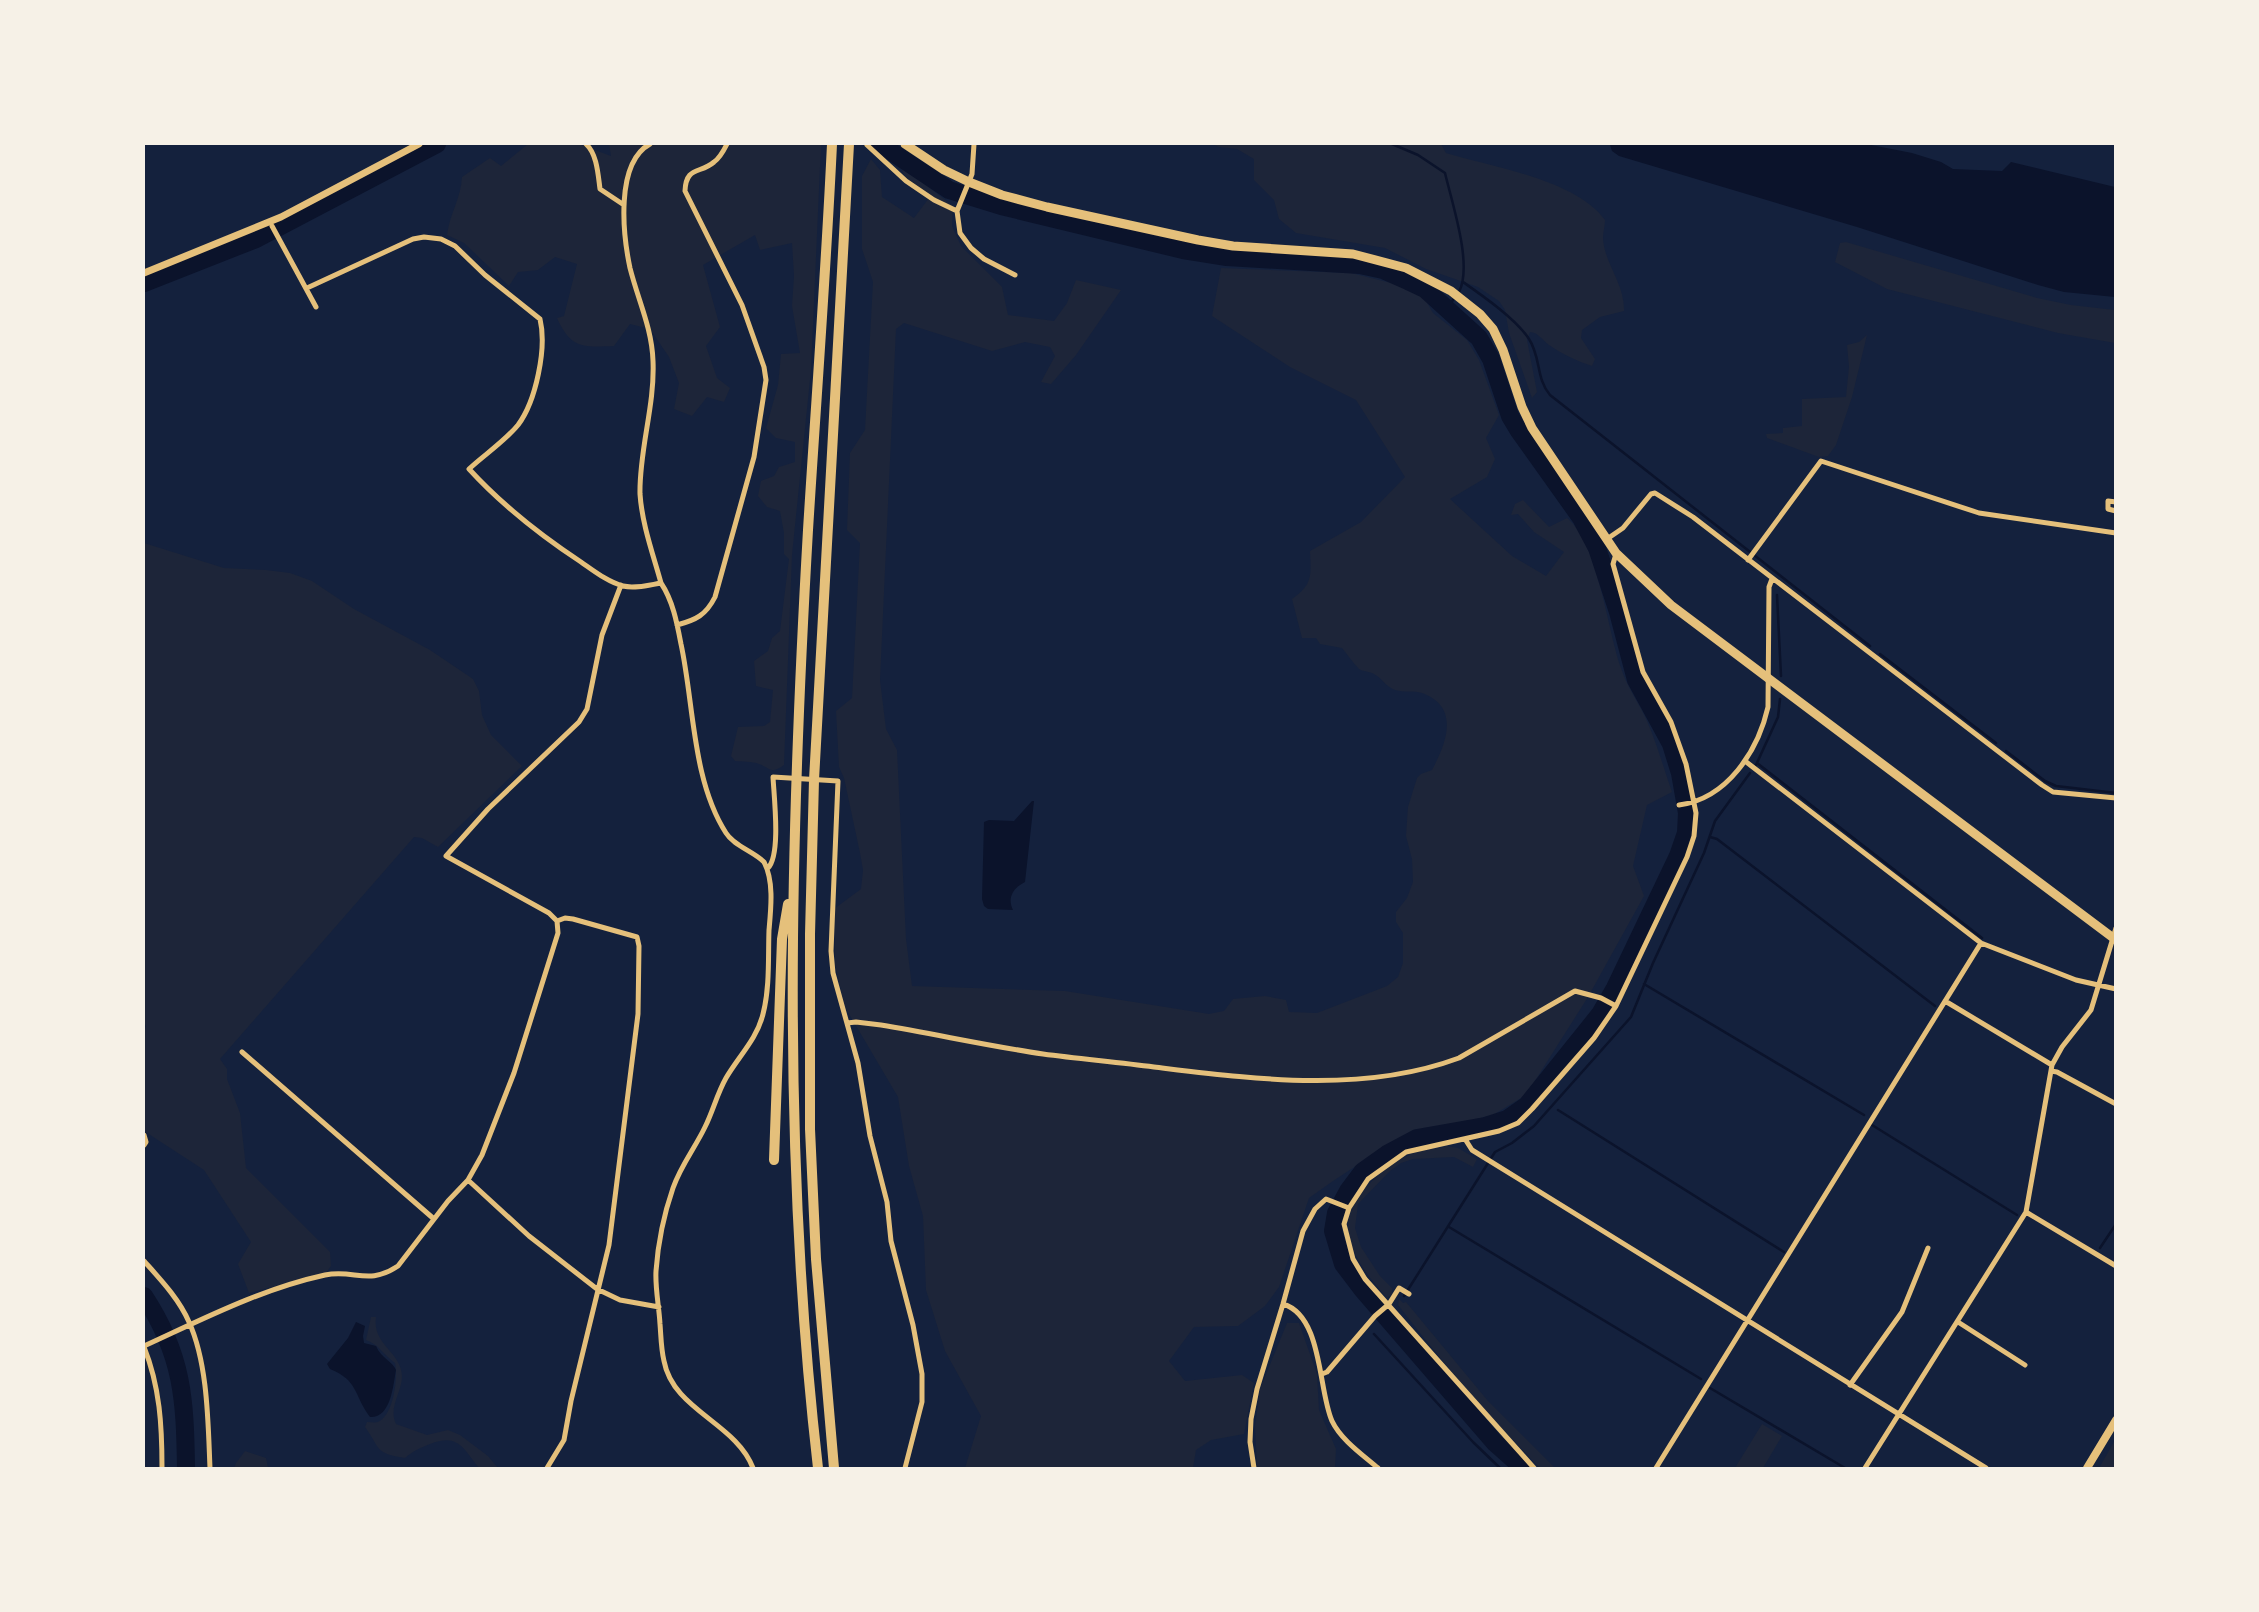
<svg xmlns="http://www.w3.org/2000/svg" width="2259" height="1612" font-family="Inter,sans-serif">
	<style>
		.green { fill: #1d2539 }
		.water { fill: #0b132b }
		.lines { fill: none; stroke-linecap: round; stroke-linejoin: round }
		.stream { stroke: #0b132b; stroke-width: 2.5 }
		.river { stroke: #0b132b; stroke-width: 18 }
		.minor { stroke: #e5c07b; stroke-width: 5 }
		.tertiary { stroke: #e5c07b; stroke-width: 7 }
		.secondary { stroke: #e5c07b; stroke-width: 8 }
		.primary { stroke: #e5c07b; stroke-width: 9 }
		.motorway { stroke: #e5c07b; stroke-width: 10 }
	</style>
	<rect width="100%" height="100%" fill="#14213d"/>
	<!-- green -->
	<path class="green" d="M528,144H579L611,156L609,144H821L811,370L792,555L784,765C770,775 771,768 759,764C752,761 742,762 735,761L731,756L738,727L764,726L770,722L773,690L756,686L754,661L768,651L772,638L780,631L789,559L784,554V533L780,511L767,507L758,496L761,481L774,476L779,467L795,462V442L776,438L766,428L778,385L781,354L800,353L792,306L794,276L792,243L760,250L755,235L703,265L720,327L706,346L717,378L730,388L724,402L707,397L692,416L674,409L679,383L669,357L650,329L630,324L614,346C582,347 571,349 557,318L564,316L577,264L555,257L538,270L518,272L509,286L464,243L447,235C450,213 461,198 462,177L490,158L501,166Z
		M1212,144H1441L1446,153C1493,167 1576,180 1605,220C1605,226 1603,232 1603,238C1604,263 1625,284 1624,311L1600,317L1582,330L1581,338L1595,359L1592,366C1577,361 1562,354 1549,345C1541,339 1539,333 1530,332L1527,340L1537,392L1532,398L1509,333L1505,310L1499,301L1478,287L1426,269L1385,248L1296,233L1279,219L1274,200L1254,180V159L1237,149L1219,147Z
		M871,159L880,170L882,197L914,218L929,198L904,175L900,165L953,206L952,226L961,246L1002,287L1008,315L1054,321L1067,303L1076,280L1121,290L1076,355L1051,384L1041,382L1055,356L1050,347L1025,342L992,351L904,323L896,329L880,680L886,729L897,750L906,939L912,986L1065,991L1209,1014L1224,1011L1233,999L1265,996L1286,1000L1289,1012L1317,1013L1387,986L1398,977L1403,963V933L1396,922V912L1407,898L1413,882L1412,859L1406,836L1408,807L1417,778L1421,774L1432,770C1447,742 1460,707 1422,693C1414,690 1404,693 1395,690C1386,687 1382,678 1374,674C1369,671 1364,672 1359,669C1353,663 1347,654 1342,648L1320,644L1316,638H1302L1292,599C1313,584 1311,576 1310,551L1361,522L1405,477L1356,400L1290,367L1212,316L1221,268L1351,273L1407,287L1422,294L1433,313L1467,340L1479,360L1499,415L1486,438L1495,459L1487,477L1450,499L1512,556L1546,576L1564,552L1534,532L1518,514L1511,515L1515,504L1523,500L1549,527L1567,518C1598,543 1607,628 1621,668C1627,687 1639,703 1647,721C1657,744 1664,769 1672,792L1647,805L1633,866L1644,896L1588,997L1526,1095L1493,1115L1397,1139L1333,1181L1309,1198L1279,1287L1265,1306L1238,1326L1194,1327L1169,1361L1185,1381L1242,1375L1254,1383L1244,1434L1211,1440L1196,1450L1193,1468H965L981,1416L945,1351L926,1290L923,1216L909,1166L898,1097L845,1007L835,965L834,909L861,889L863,870L860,853L844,778L839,767L836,711L852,698L860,543L847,530L850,453L865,430L873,282L862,249V176Z
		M1846,242L2037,298L2071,305L2115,310V343L2058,333L1887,289L1835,262L1840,243Z
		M1867,335L1852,397L1836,445L1828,456L1819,457L1767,438L1766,434L1783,433V428L1802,426V399L1846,397L1849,367L1847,345L1859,342Z
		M144,543L224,568L266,570L290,573L312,581L354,609L430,650L473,679L479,691L482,715L491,735L522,766L438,847L422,838L414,837L220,1059L227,1069V1079L240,1113L246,1168L330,1252L331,1266L326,1273L249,1293L238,1264L251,1242L204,1170L144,1131V1032L146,1026L144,1023Z
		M1447,1146L1458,1148L1477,1159L1473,1167L1454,1157L1413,1159L1401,1163L1390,1171L1358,1204L1355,1228L1361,1247L1380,1276L1392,1288V1294L1387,1298C1370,1279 1349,1254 1348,1227C1347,1197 1388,1162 1414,1153C1425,1150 1436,1149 1447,1146Z
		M1399,1299L1403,1303L1406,1302L1488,1401L1555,1468H1540C1489,1417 1442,1362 1398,1305Z
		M371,1317H376C372,1345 401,1351 402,1376C402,1393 388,1407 396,1424L427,1435L448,1430L460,1435L488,1456L498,1468H479C463,1448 458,1433 430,1444C420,1448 413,1451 405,1458C374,1453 381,1449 365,1427L367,1422C371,1422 375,1423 378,1422C394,1415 398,1377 395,1363C384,1355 379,1345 366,1340Z
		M1287,1323H1299L1317,1374L1319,1410L1336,1449L1335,1468H1257L1255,1426L1260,1389Z
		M1762,1424L1782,1436L1763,1468H1735Z
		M2115,1440V1468H2099Z
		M245,1451L266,1458L268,1468H234L236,1463Z"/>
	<!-- water -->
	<path class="water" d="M1604,144H1866L1912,153L1941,162L1953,169L2002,171L2011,162L2115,187V297L2064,292L2038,285L1857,227L1619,156L1612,151L1610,145Z
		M1032,801H1034L1025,882C1013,888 1007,898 1013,910L988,909L984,906L982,899L984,822L989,820L1014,821Z
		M356,1322L365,1326L363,1336L364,1343L376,1346C381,1358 393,1362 396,1370C393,1386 391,1418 370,1417C353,1394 359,1381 330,1369L327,1364L348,1338Z"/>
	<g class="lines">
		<!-- stream -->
		<path class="stream" d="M1392,144L1418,155L1445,173C1452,203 1473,265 1459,292
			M1463,282C1483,296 1516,319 1529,339C1541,357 1536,379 1550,395L1870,646
			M1447,309L1455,297
			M1777,595L1781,676
			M1880,654L1996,743
			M2006,751L2045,781L2056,786L2116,793
			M1757,763L1982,938
			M1756,765L1778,717L1780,699
			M1710,837L1717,839L1935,1006
			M1644,984L1864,1115
			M1558,1110L1784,1252
			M1872,1125L2017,1215
			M1449,1227L1701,1379
			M2100,1248L2116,1224
			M1404,1296L1495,1152L1512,1143L1534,1126L1631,1017L1653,963L1704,853L1715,821L1750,773
			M1374,1334L1473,1442L1500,1468
			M1710,1388L1845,1468"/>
		<!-- river -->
		<path class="river" d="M880,144L949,190L1001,206L1183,250L1227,257L1360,265L1383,270L1408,281L1425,289L1479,338L1491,359L1510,416L1519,431L1581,518L1597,548L1618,612L1636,680L1671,744L1680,773L1687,813L1686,833L1678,856L1615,988L1600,1014L1527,1105L1507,1119L1485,1126L1417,1138L1387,1154L1363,1171L1348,1191L1336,1213L1333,1231L1343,1264L1362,1289L1495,1443L1523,1468
			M144,283L256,239L437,144
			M144,1296C183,1355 185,1400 186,1468"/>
		<!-- minor -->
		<path class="minor" d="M586,144C597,154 598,174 600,189L624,205
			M650,144C615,163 623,235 630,268C638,300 652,328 653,361C655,406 639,450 640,494C642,524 653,554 661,583
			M974,144L972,174L957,211L960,233L971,248L984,259L1015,275
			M867,145L906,181L934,200L957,211
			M272,226L316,307
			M307,288L413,239L424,237L441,239L455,246L485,275L540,319C547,348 536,401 518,425C505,441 484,455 469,469C502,505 540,535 581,562C594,571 608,582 623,586C635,589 649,585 661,583C673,601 677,623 681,644C694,704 692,780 726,833C734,846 753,851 764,862C774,881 771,908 769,930C768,957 770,987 763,1014C757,1039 738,1057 726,1078C717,1094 713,1111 705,1127C695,1148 681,1165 673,1188C664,1214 658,1243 656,1271C655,1288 659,1306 660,1324C661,1336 661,1349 664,1361C673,1410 736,1423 753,1468
			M2116,502L2108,501V509L2116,511
			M1607,539L1623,528L1651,494L1655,493L1693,517L2042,785L2053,792L2116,798
			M1748,560L1821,461L1979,513L2116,533
			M677,625C696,620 706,615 715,597L754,457L766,380L764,367L742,305L685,191C686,166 700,174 714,162C720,158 724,150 727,144
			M1745,761L1981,943L2076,980L2116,989
			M1679,805C1727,799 1758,751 1768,707L1769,587L1772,579
			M768,868C781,855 774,797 773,777L838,781L831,951L833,973L858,1063L870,1136L887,1202L891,1241L913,1325L922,1374V1402L905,1468
			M1945,1001L2052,1065
			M847,1023L856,1022L881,1025C935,1034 989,1046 1043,1054C1080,1059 1117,1062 1154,1067C1254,1079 1362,1094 1459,1058L1575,991L1601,998L1616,1006
			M242,1052L434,1219
			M2051,1071L2057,1072L2116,1104
			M144,1135L146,1142L144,1145
			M1465,1139L1472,1150L1986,1468
			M468,1180L529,1236L597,1289L620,1300L659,1307
			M2026,1212L2116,1266
			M144,1261C161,1280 179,1299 189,1322C208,1364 208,1423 210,1468
			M1283,1304C1323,1316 1318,1390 1332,1421C1341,1440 1363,1455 1378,1468
			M1958,1322L2025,1365
			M144,1346C203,1319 261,1289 325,1275C355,1269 368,1286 398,1266L448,1201L468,1180L482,1155L514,1073L558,933L557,921L549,913L446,856L488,809L579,722L587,709L602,635L621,585
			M144,1347C160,1387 162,1426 162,1468
			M1322,1374L1327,1372L1375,1316L1389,1304L1399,1288L1409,1294
			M1850,1385L1902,1312L1928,1248
			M547,1468L564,1440L571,1401L609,1245L638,1014L639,946L637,937L573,919L565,918L557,921
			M1254,1468L1250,1442L1251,1419L1257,1389L1283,1304L1303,1231L1315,1209L1326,1199L1349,1208
			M1534,1468L1365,1279L1353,1259L1344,1224L1349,1208L1368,1179L1406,1152L1499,1131L1518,1123L1532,1109L1594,1038L1616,1006L1687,857L1694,836L1696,813L1686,764L1671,722L1643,672L1613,564L1616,554
			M1656,1468L1981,943
			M1865,1468L2026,1212L2052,1065L2062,1047L2091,1010L2116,928"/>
		<!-- tertiary -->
		<path class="tertiary" d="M144,273L281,217L419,144"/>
		<!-- secondary -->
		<path class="secondary" d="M2087,1468L2116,1420"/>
		<!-- primary -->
		<path class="primary" d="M905,144L944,170L969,182L1002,195L1047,207L1198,240L1233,246L1353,254L1406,268L1451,291L1480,314L1493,329L1503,350L1522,407L1532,428L1616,553L1671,605L2116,940"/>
		<!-- motorway -->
		<path class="motorway" d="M774,1160L782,939L788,904
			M818,1468C782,1157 790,842 808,530C816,401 826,272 832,144
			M834,1468L816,1259L810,1129V934L814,780L849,144"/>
	</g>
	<!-- border -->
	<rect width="2259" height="1612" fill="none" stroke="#f6f1e7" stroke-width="290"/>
</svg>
